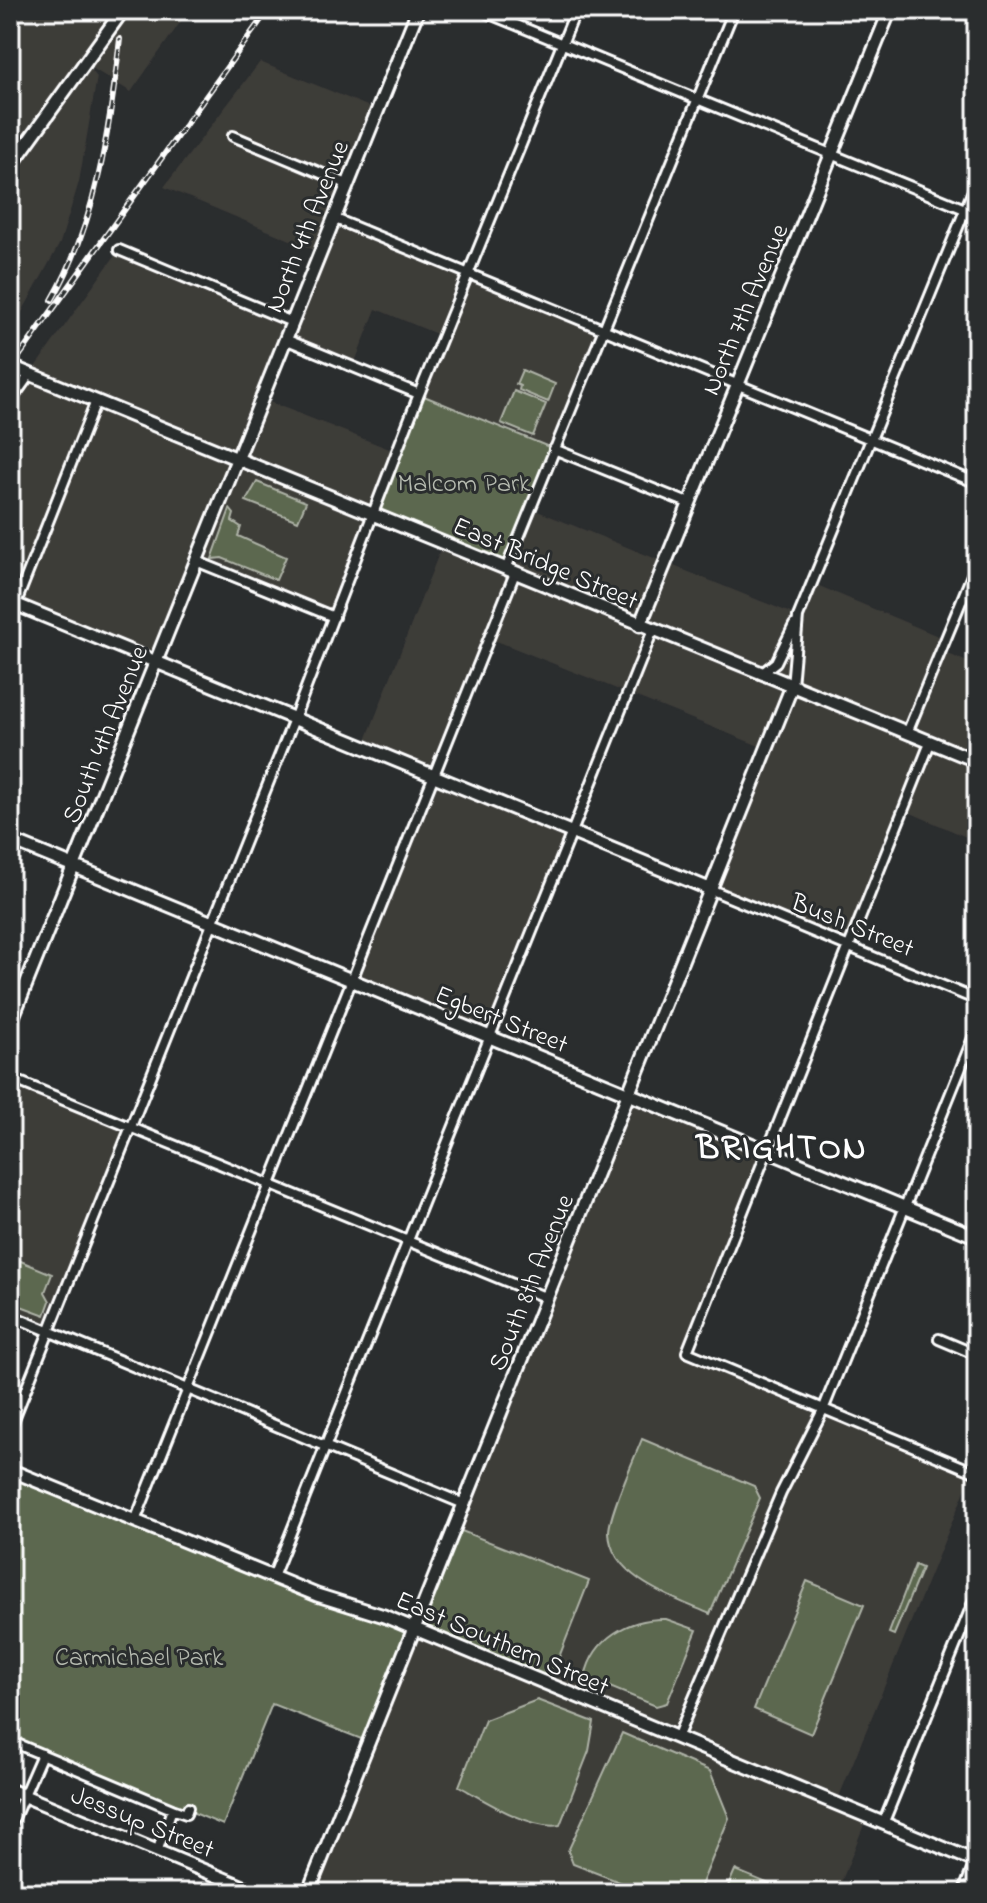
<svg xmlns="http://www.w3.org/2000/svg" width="987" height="1903" font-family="'Indie Flower',sans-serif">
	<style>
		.built { fill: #3e3c39 }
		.green { fill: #5c674f; stroke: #aeb3a7; stroke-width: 2 }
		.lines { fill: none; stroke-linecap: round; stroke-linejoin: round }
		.stream { stroke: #95a6ab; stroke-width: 3 }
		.street-casing { stroke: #fff; stroke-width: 14 }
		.secondary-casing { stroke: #fff; stroke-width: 17 }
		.street { stroke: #2a2d2e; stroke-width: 8 }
		.secondary { stroke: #2a2d2e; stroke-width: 11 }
		.rail-casing { stroke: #fff; stroke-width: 6 }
		.rail { stroke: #2a2d2e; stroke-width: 3; stroke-dasharray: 9; stroke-linecap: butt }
		.labels { text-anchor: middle; stroke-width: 6; stroke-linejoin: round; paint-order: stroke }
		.street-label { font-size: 26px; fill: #fff; stroke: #2a2d2e }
		.park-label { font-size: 26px; fill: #b6bbb0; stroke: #2a2d2e }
		.district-label { font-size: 34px; font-weight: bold; letter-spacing: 2px; fill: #fff; stroke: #2a2d2e }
	</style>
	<rect width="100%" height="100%" fill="#2a2d2e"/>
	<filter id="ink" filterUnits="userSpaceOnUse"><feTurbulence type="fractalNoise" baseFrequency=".0125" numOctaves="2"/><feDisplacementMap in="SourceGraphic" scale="16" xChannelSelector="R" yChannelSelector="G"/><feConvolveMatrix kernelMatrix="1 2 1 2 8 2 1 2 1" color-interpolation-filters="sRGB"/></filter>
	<g filter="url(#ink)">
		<!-- built -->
		<path class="built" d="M10,10H189L131,92L87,65L97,77L79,182L60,243L10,334Z
			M260,62L377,110L333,218L603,329L554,449L419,394L444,337L376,309L353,367L284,340L262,399L397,452L334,617L196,562L157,662L10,602V402L119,250L291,321L319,252L164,187Z
			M530,508L798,616L812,583L945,639L941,651L977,666V824L971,839L904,810L851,947L712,890L767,749L489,638L433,776L571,833L490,1037L352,981L433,776L363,748L443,543Z
			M10,1078L130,1126L49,1331L10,1315Z
			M629,1094L767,1150L687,1352L973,1471L836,1804L867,1817L837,1893H308Z"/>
		<!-- green -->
		<path class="green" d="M522,370L555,384L548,402L519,390L520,386L516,384Z
			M514,391L546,404L533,436L501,423Z
			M419,394L554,449L506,569L373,514Z
			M257,482L306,502L298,521L246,501Z
			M230,509L234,514L232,521L241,527L238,536L286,557L276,580L222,558L212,559Z
			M11,1257L52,1274L45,1292L50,1301L45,1315L10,1302Z
			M642,1439L754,1486L760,1498L710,1614C676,1599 610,1578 609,1532C609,1514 634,1459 642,1439Z
			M10,1470L414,1629L454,1528L589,1581L548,1685L415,1629L369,1742L272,1704L223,1825L10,1737Z
			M915,1565L922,1568L894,1635L889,1633Z
			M807,1581L864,1605L811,1734L754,1709Z
			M666,1619L697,1630L667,1703L656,1706L585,1677C593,1638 629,1618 666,1619Z
			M537,1700L594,1722L589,1751L560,1825C532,1831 484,1800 459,1786L485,1720Z
			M622,1733L710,1771L729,1818L698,1893H648L573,1864L568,1851Z
			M735,1870L791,1893H725Z"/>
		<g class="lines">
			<!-- stream -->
			<path class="stream" d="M10,425L15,419"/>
			<!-- street casing -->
			<g class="street-casing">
				<path id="street" d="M480,10L977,214
					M233,136L347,184
					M333,218L977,483
					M119,250L292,322
					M285,339L419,394
					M10,402L30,374
					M554,449L688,503
					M196,561L334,617
					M506,569L734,10
					M10,618L96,401
					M761,674L776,662L794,625
					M792,686L798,617L977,181
					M907,733L977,563
					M930,743L687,1352L977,1473
					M712,890L977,1000
					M10,1078L547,1298
					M10,1315L464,1504
					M939,1339L977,1355
					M10,1429L294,719L419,394L576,10
					M135,1521L515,573
					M273,1577L653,630
					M677,1738L781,1493L823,1410L977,1028
					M10,1741L172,1809
					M883,1824L977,1593
					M10,1827L42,1754
					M157,1852L172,1809L186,1814L188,1808
					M963,1893L977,1857"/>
			</g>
			<!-- secondary casing -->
			<g class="secondary-casing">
				<path id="secondary" d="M10,167L123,10
					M10,366L977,761
					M10,602L712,890
					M640,625L890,10
					M10,840L977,1237
					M10,1024L418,10
					M10,1470L317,1595L384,1616L977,1862
					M10,1790L258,1893
					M308,1893L792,686"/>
			</g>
			<!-- street -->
			<use href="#street" class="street"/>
			<!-- secondary -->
			<use href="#secondary" class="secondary"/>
			<!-- rail casing -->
			<g class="rail-casing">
				<path id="rail" d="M52,300C97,223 110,126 120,39
					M10,369L268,10"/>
			</g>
			<!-- rail -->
			<use href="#rail" class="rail"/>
		</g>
	</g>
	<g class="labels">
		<!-- street labels -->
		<g class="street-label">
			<text transform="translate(306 226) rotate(-68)" y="9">North 4th Avenue</text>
			<text transform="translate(744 309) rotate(-67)" y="9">North 7th Avenue</text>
			<text transform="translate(546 562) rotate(23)" y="9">East Bridge Street</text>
			<text transform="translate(104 734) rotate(-68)" y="9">South 4th Avenue</text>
			<text transform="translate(853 924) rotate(22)" y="9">Bush Street</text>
			<text transform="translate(502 1018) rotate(22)" y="9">Egbert Street</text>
			<text transform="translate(530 1282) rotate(-68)" y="9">South 8th Avenue</text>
			<text transform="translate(503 1642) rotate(23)" y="9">East Southern Street</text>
			<text transform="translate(143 1821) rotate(22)" y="9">Jessup Street</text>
		</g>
		<!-- park labels -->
		<g class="park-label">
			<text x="464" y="491">Malcom Park</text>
			<text x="139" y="1665">Carmichael Park</text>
		</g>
		<!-- district labels -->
		<g class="district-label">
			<text x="782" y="1158">BRIGHTON</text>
		</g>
	</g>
	<!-- margin -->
	<rect width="987" height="1903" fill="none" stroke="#2a2d2e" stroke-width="40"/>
	<rect x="20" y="20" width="947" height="1863" fill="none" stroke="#fff" stroke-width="3" filter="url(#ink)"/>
</svg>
